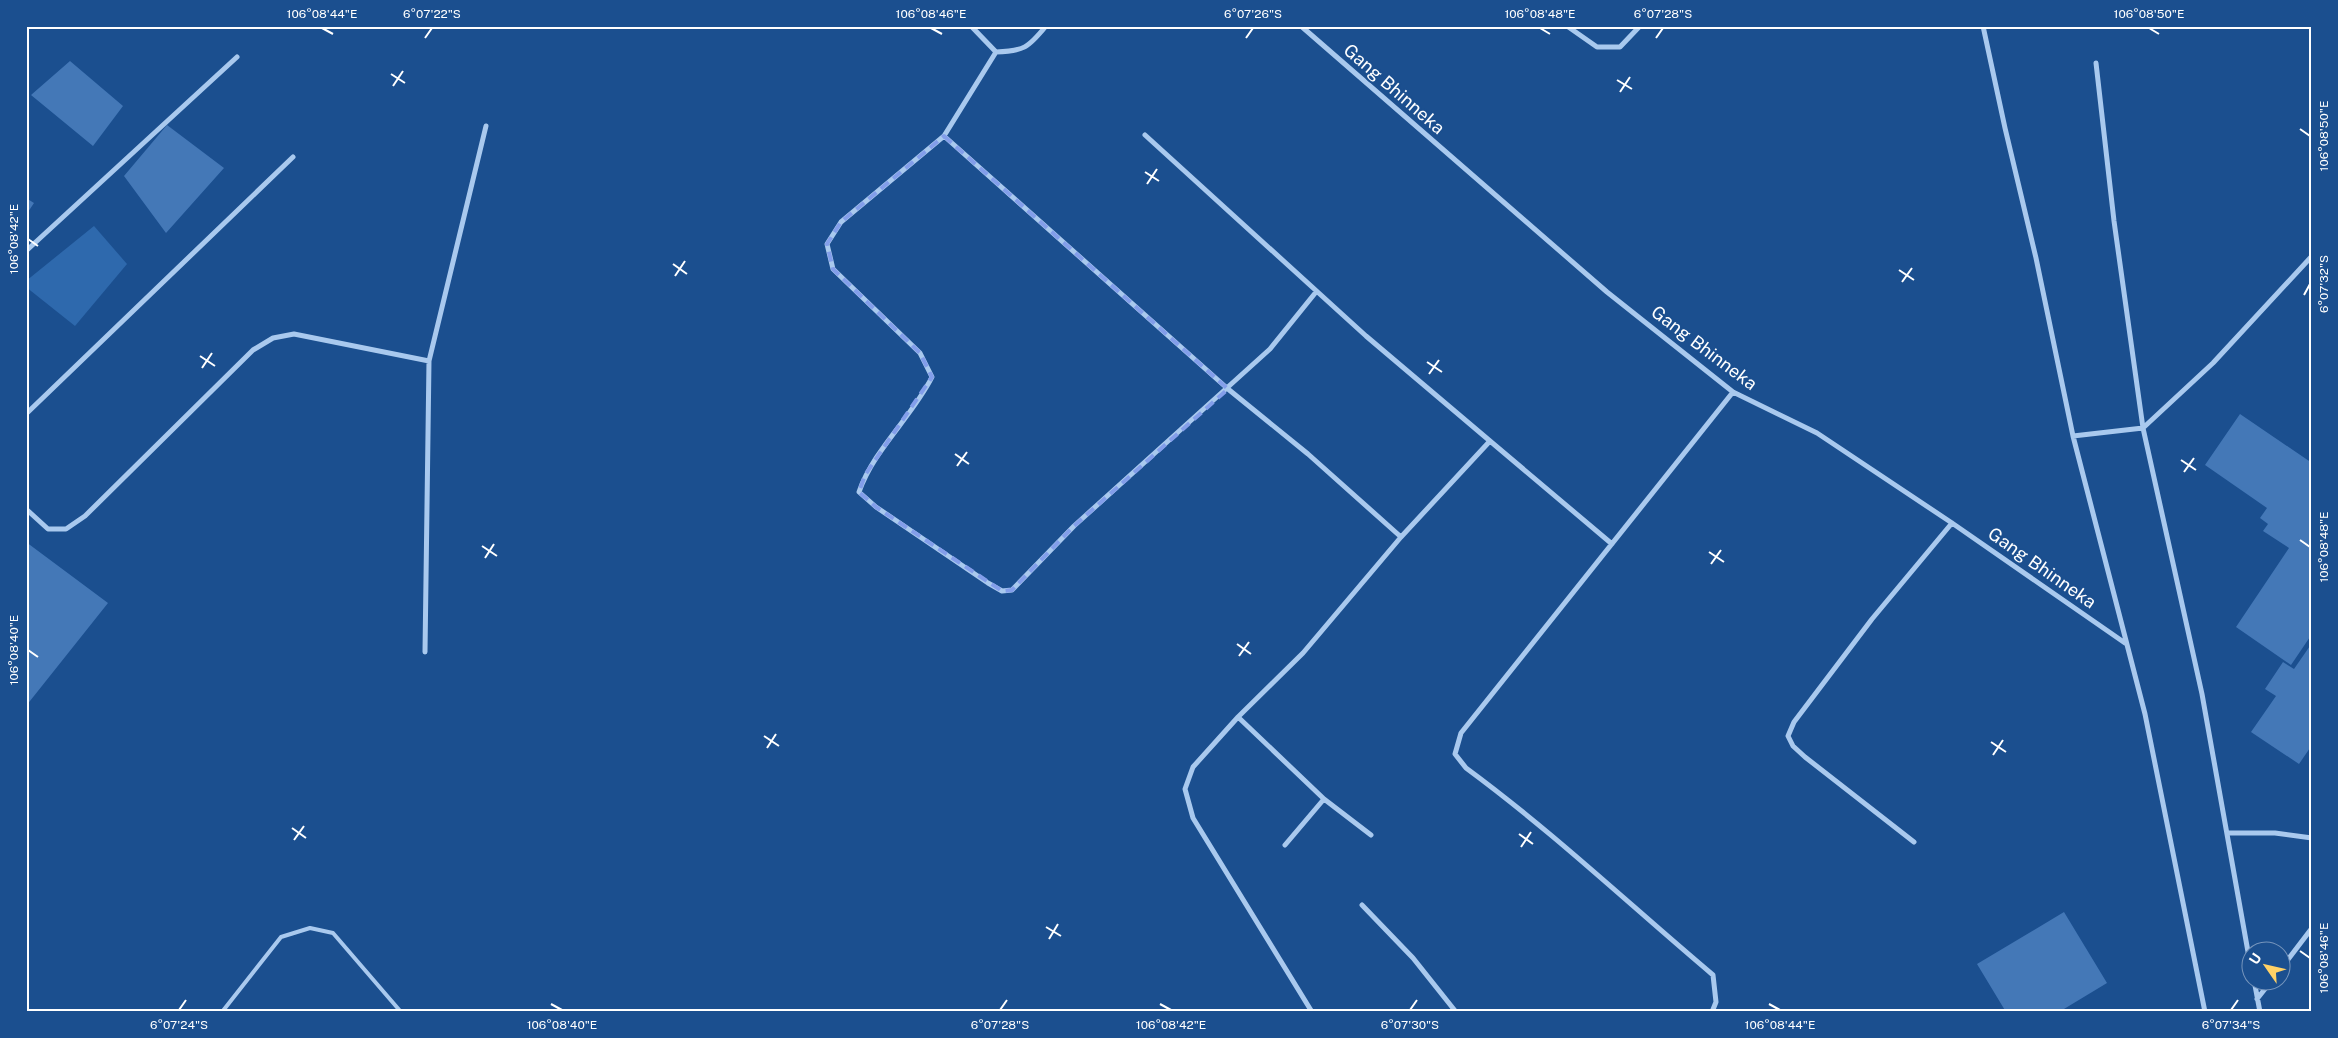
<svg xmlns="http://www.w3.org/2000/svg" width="2338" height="1038" font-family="'Public Sans',sans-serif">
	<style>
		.green { fill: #2e69ad }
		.building { fill: #4478b7 }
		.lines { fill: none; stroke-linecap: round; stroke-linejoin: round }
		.service { stroke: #a9c9ee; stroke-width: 4 }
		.minor { stroke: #a9c9ee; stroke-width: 5 }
		.marked { fill: none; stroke: #839eea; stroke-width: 4; stroke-dasharray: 10 6; stroke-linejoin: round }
		.ticks { fill: none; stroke: #fff; stroke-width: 2 }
		.labels { text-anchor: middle; stroke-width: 4; stroke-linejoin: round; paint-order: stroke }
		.street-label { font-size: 18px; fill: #fff; stroke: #1b4f8f }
		.neatline { fill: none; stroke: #fff; stroke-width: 2 }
		.ticks-label { font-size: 12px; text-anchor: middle; fill: #fff }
	</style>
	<rect width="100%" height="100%" fill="#1b4f8f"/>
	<!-- green -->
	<path class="green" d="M94,226L127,264L75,326L26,287V281Z"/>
	<!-- building -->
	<path class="building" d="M70,61L123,106L93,146L31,95Z
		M167,125L224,168L166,233L124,176Z
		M26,198L34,203L26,215Z
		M2240,414L2312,463V634L2291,665L2236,627L2289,548L2263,531L2268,524L2260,518L2267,508L2205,465Z
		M26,542L108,603L26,706Z
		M2312,643V745L2299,764L2251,732L2276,696L2265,689L2283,662L2294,669Z
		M2064,912L2107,983L2059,1012H2006L1977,964Z"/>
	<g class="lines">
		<!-- service -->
		<path class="service" d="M222,1012L281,937L310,928L333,933L401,1012"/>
		<!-- minor -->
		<path class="minor" d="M971,26L996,52C1024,51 1028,48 1046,26
			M1301,26L1607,292L1733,392L1817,433L1952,523L2125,643
			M1567,26L1597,47H1620L1640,26
			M1983,26L2005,128L2036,258L2073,436L2145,714L2205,1012
			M996,52L944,136L841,222L827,244L833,269L920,353L932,377C912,417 874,449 859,492L876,507L988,583L1002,591L1012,590L1074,526L1270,349L1316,292
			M2096,63L2114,221L2143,428L2202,694L2250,963
			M1145,135L1366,336L1490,441
			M944,136L1228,389L1308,454L1401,537
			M26,251L237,57
			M26,414L293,157
			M2073,436L2143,428L2213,363L2312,256
			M26,509L48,529H66L85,516L253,350L273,338L294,334L429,361
			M425,652L429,361L486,126
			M1238,717L1324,799L1371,835
			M2227,833H2275L2312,838
			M1914,842L1805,757L1793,746L1788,736L1794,722L1872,619L1952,523
			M1285,845L1324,799
			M1362,905L1413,958L1456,1012
			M2280,970L2312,928
			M2254,980L2260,1012
			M2257,999L2272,980
			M1312,1012L1193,818L1185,789L1193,767L1238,717L1303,653L1401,537L1490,441L1612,544
			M1712,1012L1716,1002L1713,975C1631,906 1553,832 1466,768L1455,754L1461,733L1733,392"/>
	</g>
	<!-- marked area -->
	<path class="marked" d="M944,136L1228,389L1074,526L1012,590L1002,591L876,507L859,492L865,475L932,377L920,353L833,269L827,244L841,222Z"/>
	<!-- ticks -->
	<path class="ticks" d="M322,28L333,34M931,28L942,34M1540,28L1550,34M2149,28L2159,34M425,38L432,28M1246,38L1253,28M1656,38L1663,28M391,74L405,83M1617,80L1632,89M393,86L403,71M1620,92L1630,77M2300,129L2310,136M1145,172L1159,181M1147,184L1157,169M28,239L38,246M673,264L687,274M1899,270L1914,280M675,276L685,261M1902,282L1912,268M2304,295L2310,284M200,356L215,366M1427,362L1442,372M202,368L212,353M1429,374L1439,360M955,454L969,464M2181,460L2196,470M957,466L967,452M2184,472L2194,458M2300,540L2310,547M482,546L497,556M1709,552L1724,562M485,558L494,544M1711,564L1721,550M1237,644L1251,654M28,650L38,657M1239,656L1249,642M764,736L779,746M1991,742L2006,752M767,748L776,734M1993,755L2003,740M292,828L306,838M1519,834L1533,844M294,840L304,826M1521,847L1531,832M1046,927L1061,936M1049,939L1058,924M2300,951L2310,958M551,1004L562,1010M1160,1004L1171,1010M1769,1004L1780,1010M179,1010L186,1000M1000,1010L1007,1000M1410,1010L1417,1000M2231,1010L2238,1000"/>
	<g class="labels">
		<!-- street labels -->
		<g class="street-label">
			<text transform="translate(1394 89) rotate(41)" y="6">Gang Bhinneka</text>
			<text transform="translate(1704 348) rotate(37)" y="6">Gang Bhinneka</text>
			<text transform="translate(2042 568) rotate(35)" y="6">Gang Bhinneka</text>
		</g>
	</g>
	<!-- border -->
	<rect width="2338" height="1038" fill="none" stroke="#1b4f8f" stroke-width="55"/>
	<!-- north arrow -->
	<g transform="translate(2266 966) rotate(304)"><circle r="24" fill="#1b4f8f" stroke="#7695bc"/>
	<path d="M0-4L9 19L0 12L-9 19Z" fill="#ffd166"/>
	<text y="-8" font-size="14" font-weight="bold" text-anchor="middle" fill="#ffffff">U</text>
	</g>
	<rect x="28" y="28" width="2282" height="982" class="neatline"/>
	<g class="ticks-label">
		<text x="322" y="18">106°08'44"E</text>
		<text x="432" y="18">6°07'22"S</text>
		<text x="931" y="18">106°08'46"E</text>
		<text x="1253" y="18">6°07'26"S</text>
		<text x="1540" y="18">106°08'48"E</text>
		<text x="1663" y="18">6°07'28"S</text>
		<text x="2149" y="18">106°08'50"E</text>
		<text transform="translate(2324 136) rotate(-90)" y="4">106°08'50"E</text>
		<text transform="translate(14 239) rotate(-90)" y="4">106°08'42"E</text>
		<text transform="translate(2324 284) rotate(-90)" y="4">6°07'32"S</text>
		<text transform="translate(2324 547) rotate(-90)" y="4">106°08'48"E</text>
		<text transform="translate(14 650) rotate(-90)" y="4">106°08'40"E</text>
		<text transform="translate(2324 958) rotate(-90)" y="4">106°08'46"E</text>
		<text x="179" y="1029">6°07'24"S</text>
		<text x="562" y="1029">106°08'40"E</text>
		<text x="1000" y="1029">6°07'28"S</text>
		<text x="1171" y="1029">106°08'42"E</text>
		<text x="1410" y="1029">6°07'30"S</text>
		<text x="1780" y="1029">106°08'44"E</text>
		<text x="2231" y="1029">6°07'34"S</text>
	</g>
</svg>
